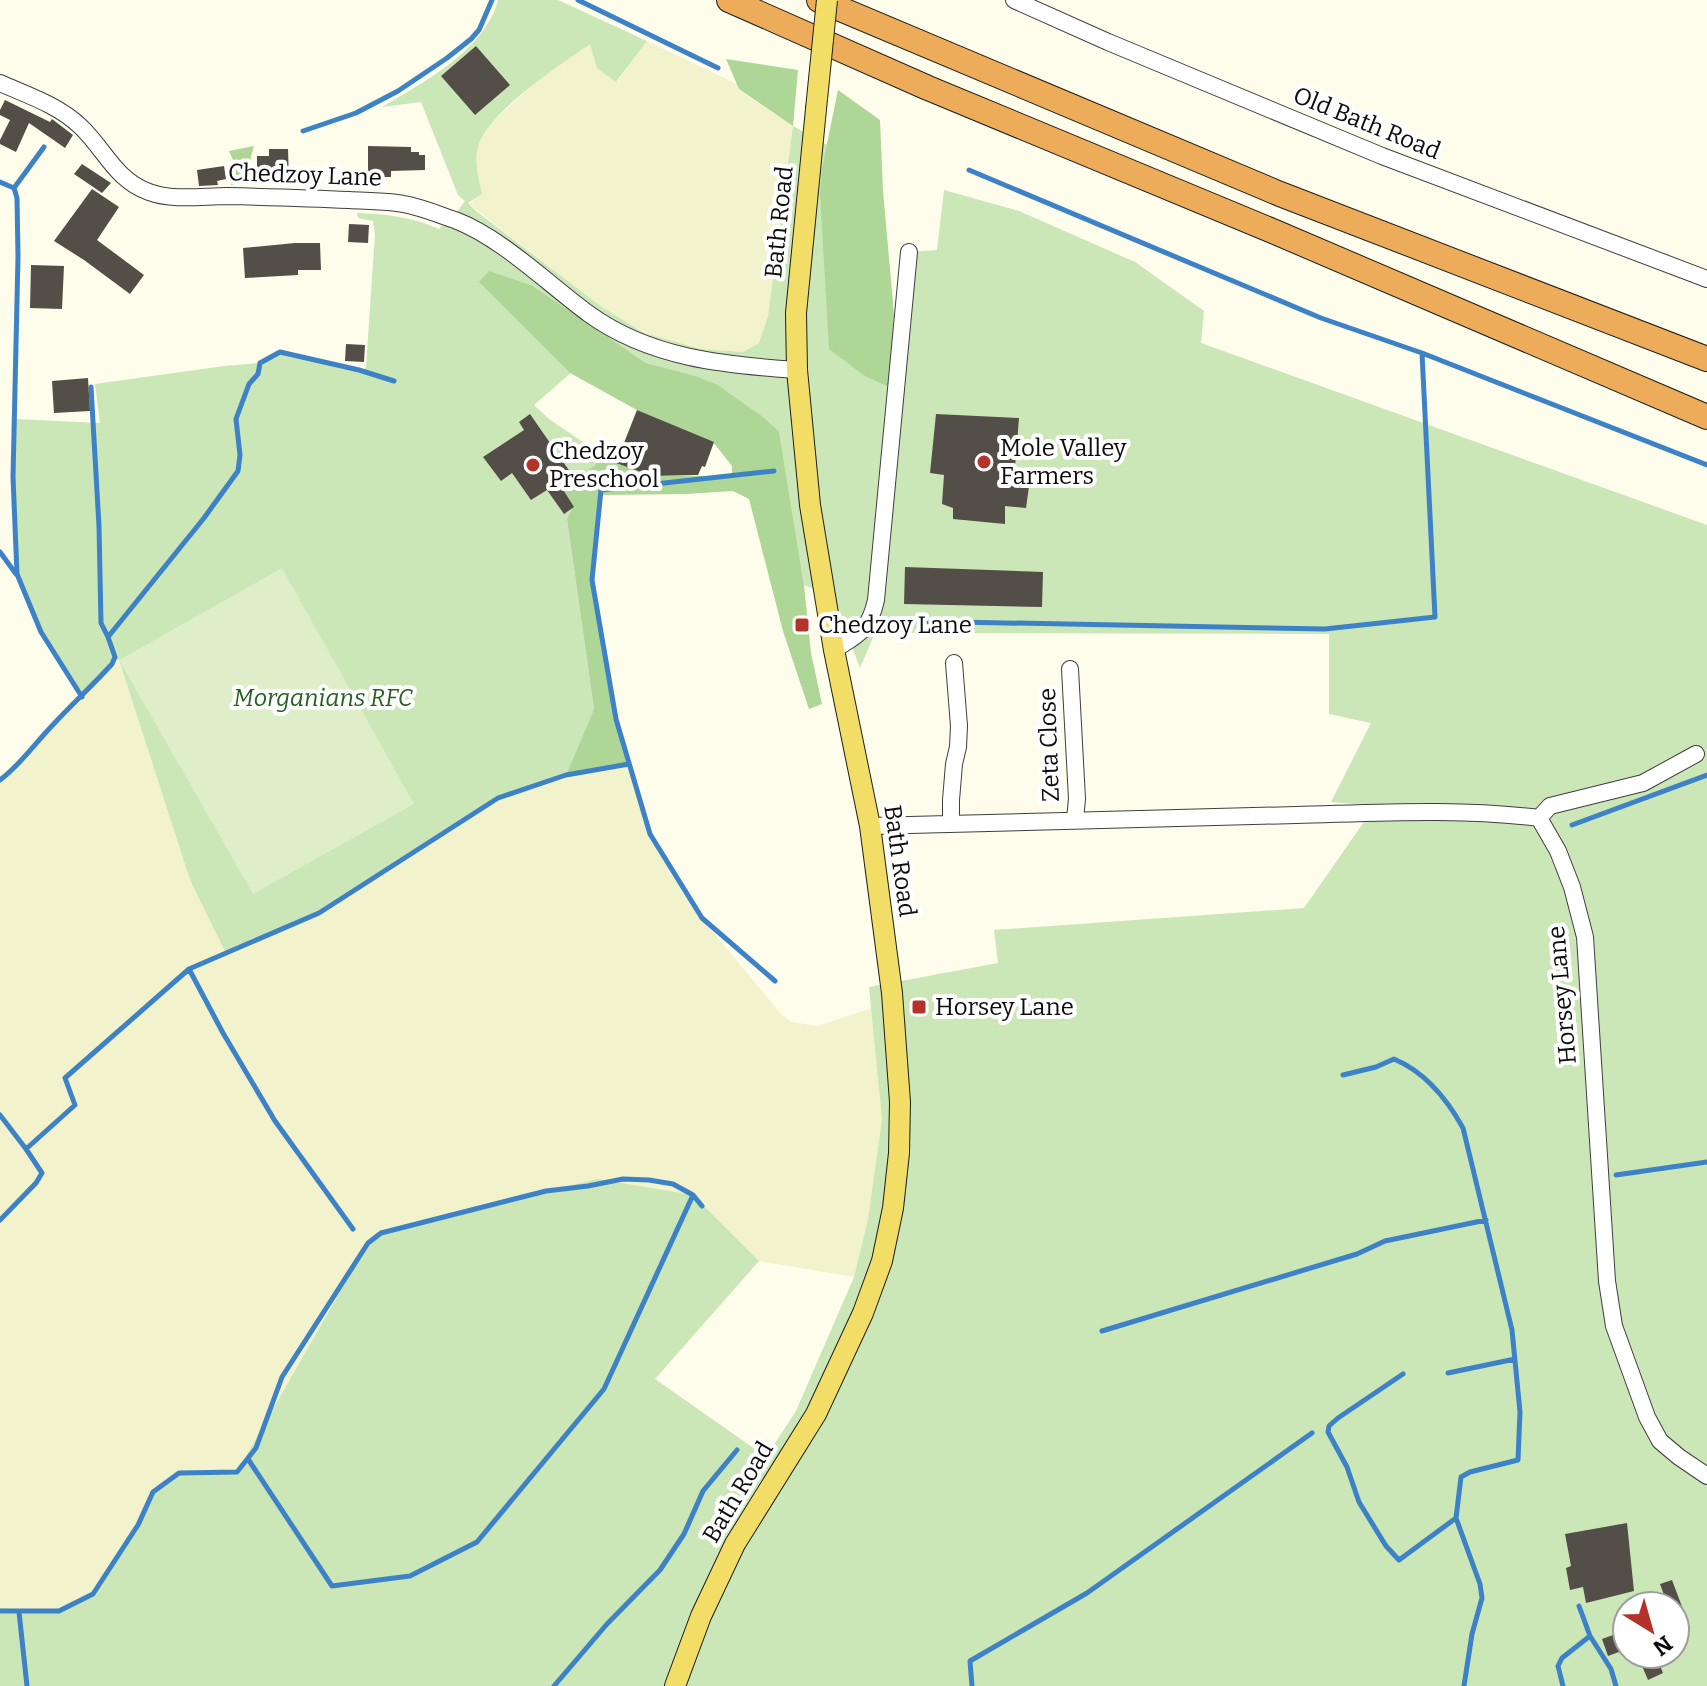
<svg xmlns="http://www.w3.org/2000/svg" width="1707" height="1686" font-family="Bitter,serif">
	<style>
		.farmland { fill: #f2f2cd }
		.green { fill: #cbe6b7; fill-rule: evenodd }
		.forest { fill: #add697 }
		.pitch { fill: #ddeec8 }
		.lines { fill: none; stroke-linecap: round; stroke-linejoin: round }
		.stream { stroke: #3d82c6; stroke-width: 5 }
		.building { fill: #544e49 }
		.minor-casing { stroke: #3f3f3f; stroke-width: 18 }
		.major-casing { stroke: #1d1d1d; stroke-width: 22 }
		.highway-casing { stroke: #1d1d1d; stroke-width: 26 }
		.minor { stroke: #fff; stroke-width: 16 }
		.major { stroke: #f2de67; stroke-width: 20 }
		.highway { stroke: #edac5a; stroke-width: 24 }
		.major-bridge-casing { stroke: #1d1d1d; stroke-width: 22; stroke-linecap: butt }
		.major-bridge { stroke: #f2de67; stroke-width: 20 }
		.poi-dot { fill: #b5322b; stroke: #fff; stroke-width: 3 }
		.labels { text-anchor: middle; stroke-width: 8; stroke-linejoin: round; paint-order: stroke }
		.street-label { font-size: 24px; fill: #0c0c0c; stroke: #fff }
		.poi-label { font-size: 24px; fill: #0c0c0c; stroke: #fff; text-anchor: start }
		.park-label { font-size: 24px; font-style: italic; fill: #276020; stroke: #fff }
	</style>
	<rect width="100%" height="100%" fill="#fefceb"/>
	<!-- farmland -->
	<path class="farmland" d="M647,41L737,84L739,90L793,126L768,316L759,343L743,352L696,349L644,333L602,307L469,204L482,194L476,163L478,146L489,125L537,81L590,43L617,82Z
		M115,657L119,660L190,880L227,953L319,913L498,798L566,775L629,764L650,834L702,919L781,1014L791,1022L818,1026L872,1008L882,1119L868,1219L854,1277L759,1261L693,1195L588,1186L546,1191L381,1233L368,1243L237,1472L179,1473L153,1492L138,1525L93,1594L59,1611H0V780L13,770L25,754L82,697Z"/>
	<!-- green -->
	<path class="green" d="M498,0H558L647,41L616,82L597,68L590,44C560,65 491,110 479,144C473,160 479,178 482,194L468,203L476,211L602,307L644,333L700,349L743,352L759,343L768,316L793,126L827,145L822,168L895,390L909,252L937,250L944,190L1019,211L1135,262L1204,311L1201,343L1707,525V1686H0V1608L59,1611L93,1594L138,1525L153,1492L179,1473L237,1472L368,1243L381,1233L597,1179L693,1195L759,1261L655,1379L766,1457L796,1411L854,1277L868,1219L882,1119L869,987L998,963L994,930L1304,908L1375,806L1331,802L1371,723L1329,714V634L875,633L860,668L834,598L804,585L779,431L762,416L718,385L696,376L646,363L533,286L602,346L534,405L549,419L602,455L594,466L581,499L567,519L594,709L566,775L498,798L319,913L226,953L190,880L119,660L115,657L112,664L82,697L41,632L17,574L13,477L15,419L100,423L95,384L224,366L260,363L280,352L363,371L366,367L375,234L373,221L358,218L357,213C385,214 413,217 439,229L457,212L465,201L458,195L421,102L382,107C423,83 486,49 498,0ZM1627,1606H1675V1654H1627Z"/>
	<!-- forest -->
	<path class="forest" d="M726,59L798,70L793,126L739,89Z
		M838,90L880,120L883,191L894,314L889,387L865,376L829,349L820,193L822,168Z
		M254,146L251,156L252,180L231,185L233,160L229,151Z
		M489,271L533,286L646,363L696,376L718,385L762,416L779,431L804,585L811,653L822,704L809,709L783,631L749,499L733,491L686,494L601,495L592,580L616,718L629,764L566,775L594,709L567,519L573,507L562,488L594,466L602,455L616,463L652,476H732V466L713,442L637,410L570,373L479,282Z"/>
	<!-- pitch -->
	<path class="pitch" d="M282,568L414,804L253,894L119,660Z"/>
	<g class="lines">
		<!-- stream -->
		<path class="stream" d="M578,0L718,68
			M303,131L356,113L398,91L447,58L471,39L479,30L492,0
			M44,147L14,188L17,198L18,256L13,477L17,574L41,632L82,697
			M969,170L1321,318L1422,353L1707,465
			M0,182L14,188
			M91,387L99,526L101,623L108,637
			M774,471L601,490L592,580L616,719L650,834L702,918L775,981
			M0,552L16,574
			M905,621L1325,629L1435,617L1422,353
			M0,780C19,766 33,746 49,729C69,707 92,686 112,664L115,657L108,637L204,518L238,471L240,455L236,419L249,384L258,374L260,363L280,352L359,370L394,381
			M1572,825L1707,775
			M189,969L223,1033L275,1121L353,1229
			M1343,1075L1376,1067L1394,1059C1425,1072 1447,1099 1463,1128L1512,1330L1520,1412L1518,1460L1470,1472L1461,1477L1456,1518L1480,1584L1482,1598L1472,1634L1464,1686
			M0,1115L26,1149
			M1616,1175L1707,1162
			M0,1220L36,1183L42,1173L26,1149L75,1105L65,1078L189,969L319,913L498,798L566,775L629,764
			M1102,1331L1357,1254L1385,1241L1486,1220
			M1448,1373L1515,1359
			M1403,1374L1338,1418L1329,1426L1328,1432L1347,1467L1359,1502L1386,1546L1399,1560L1456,1518
			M248,1459L332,1586L410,1576L477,1542L604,1389L693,1195L702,1206
			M1579,1606L1590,1636L1611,1669L1616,1686
			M0,1611H59L93,1594L138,1525L153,1492L179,1473L237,1472L256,1448L282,1377L368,1243L381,1233L546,1191L588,1186L623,1179L649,1180L673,1184L693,1195
			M19,1612L27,1686
			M554,1686L607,1624L660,1570L684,1534L703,1491L737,1450
			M972,1686L970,1661L1087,1593L1312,1433
			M1563,1686L1558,1666L1562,1658L1590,1636"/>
	</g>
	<!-- building -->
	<path class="building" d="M476,46L510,85L475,115L441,76Z
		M5,100L50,122L52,119L73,135L65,148L29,123L16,152L0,144V140L10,120L0,115V110Z
		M368,146L411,147V152H419V155H425V170L391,171V177H368Z
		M269,149H288L289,181L265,184V174H257V156H269Z
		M82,164L111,183L102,193L74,174Z
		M224,166L226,179L217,181L218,185L199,186L197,170Z
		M92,189L119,207L97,240L144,275L130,294L84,260L54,241Z
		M349,224L369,225L368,243L348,242Z
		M295,243H320L321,270H298V275L245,278L243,248Z
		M31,265L64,266L62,309L30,308Z
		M346,344L365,345L364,362L345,361Z
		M88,378L90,411L54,413L52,381Z
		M637,410L714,442L705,467L702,466L698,475L652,476L616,463Z
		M530,414L575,479L562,488L574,507L564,514L547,490L531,500L512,473L501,481L483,457L524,430L519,422Z
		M936,414L1019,418L1015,467L1031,472L1026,508L1005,506V524L953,519V508L942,504L944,475L930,473Z
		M905,567L1043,572L1042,607L904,604Z
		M1627,1523L1634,1591L1586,1603L1583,1587L1570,1590L1566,1568L1571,1566L1565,1534Z
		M1672,1580L1690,1628L1675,1633V1606H1668L1660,1584Z
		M1627,1630V1649L1608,1656L1602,1639Z
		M1637,1654H1655L1663,1673L1648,1680Z"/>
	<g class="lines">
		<!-- minor casing -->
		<g class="minor-casing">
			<path id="minor" d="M1014,0L1108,42L1382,156L1707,279
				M0,83C27,95 58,105 80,126C104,148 115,180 149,192C173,201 203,196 227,196C268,197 308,198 349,200C365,201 381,201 397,203C416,205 437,214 455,220C502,238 548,284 589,314C650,358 723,365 797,370
				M834,650C859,634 869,631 876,600L909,252
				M1070,669L1077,799L1075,819
				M1539,818L1550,806L1643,783L1696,754
				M951,824V800L954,764L958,747L959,726L954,663
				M870,826C1012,823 1154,818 1296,815C1377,813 1459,808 1539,818L1558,851L1572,887L1585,937L1607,1281L1614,1326L1647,1417L1660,1441L1679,1457L1707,1476"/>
		</g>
		<!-- major casing -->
		<g class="major-casing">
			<path id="major" d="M675,1686L701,1616L735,1544L816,1414L863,1313L882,1261L893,1208L899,1153L900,1102L892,993L870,826L834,650L810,505L797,370L796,313L816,109"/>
		</g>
		<!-- highway casing -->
		<g class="highway-casing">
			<path id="highway" d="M729,0L928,88L1275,232L1707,417
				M819,0L1280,194L1707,359"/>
		</g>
		<!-- minor -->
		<use href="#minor" class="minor"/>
		<!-- major -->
		<use href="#major" class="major"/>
		<!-- highway -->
		<use href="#highway" class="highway"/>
		<!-- major-bridge casing -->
		<g class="major-bridge-casing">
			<path id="major-bridge" d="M816,109L827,0"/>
		</g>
		<!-- major-bridge -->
		<use href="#major-bridge" class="major-bridge"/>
	</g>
	<!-- markers -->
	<g class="poi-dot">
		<circle cx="984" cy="462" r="8"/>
		<circle cx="533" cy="465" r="8"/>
		<rect x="794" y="617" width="16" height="16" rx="4"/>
		<rect x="911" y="999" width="16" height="16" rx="4"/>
	</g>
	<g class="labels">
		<!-- street labels -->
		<g class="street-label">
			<text transform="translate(1367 123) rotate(22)" y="8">Old Bath Road</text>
			<text transform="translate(305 175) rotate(2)" y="8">Chedzoy Lane</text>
			<text transform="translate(779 222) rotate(-84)" y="8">Bath Road</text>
			<text transform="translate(1049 745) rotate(-92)" y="8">Zeta Close</text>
			<text transform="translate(900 861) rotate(82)" y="8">Bath Road</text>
			<text transform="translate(1562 995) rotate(-95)" y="8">Horsey Lane</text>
			<text transform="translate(738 1492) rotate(-59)" y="8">Bath Road</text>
		</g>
		<!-- poi labels -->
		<g class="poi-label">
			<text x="1000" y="456">Mole Valley<tspan x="1000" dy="28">Farmers</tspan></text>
			<text x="549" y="459">Chedzoy<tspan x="549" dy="28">Preschool</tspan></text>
			<text x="818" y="633">Chedzoy Lane</text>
			<text x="935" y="1015">Horsey Lane</text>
		</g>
		<!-- park labels -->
		<g class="park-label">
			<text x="323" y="706">Morganians RFC</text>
		</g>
	</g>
	<!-- north arrow -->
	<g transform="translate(1651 1630) rotate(143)"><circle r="38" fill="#ffffff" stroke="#9e9e9e" stroke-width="2"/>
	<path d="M0-6L14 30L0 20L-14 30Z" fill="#b5322b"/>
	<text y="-12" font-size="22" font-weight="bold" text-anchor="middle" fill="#0c0c0c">N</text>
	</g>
</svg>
